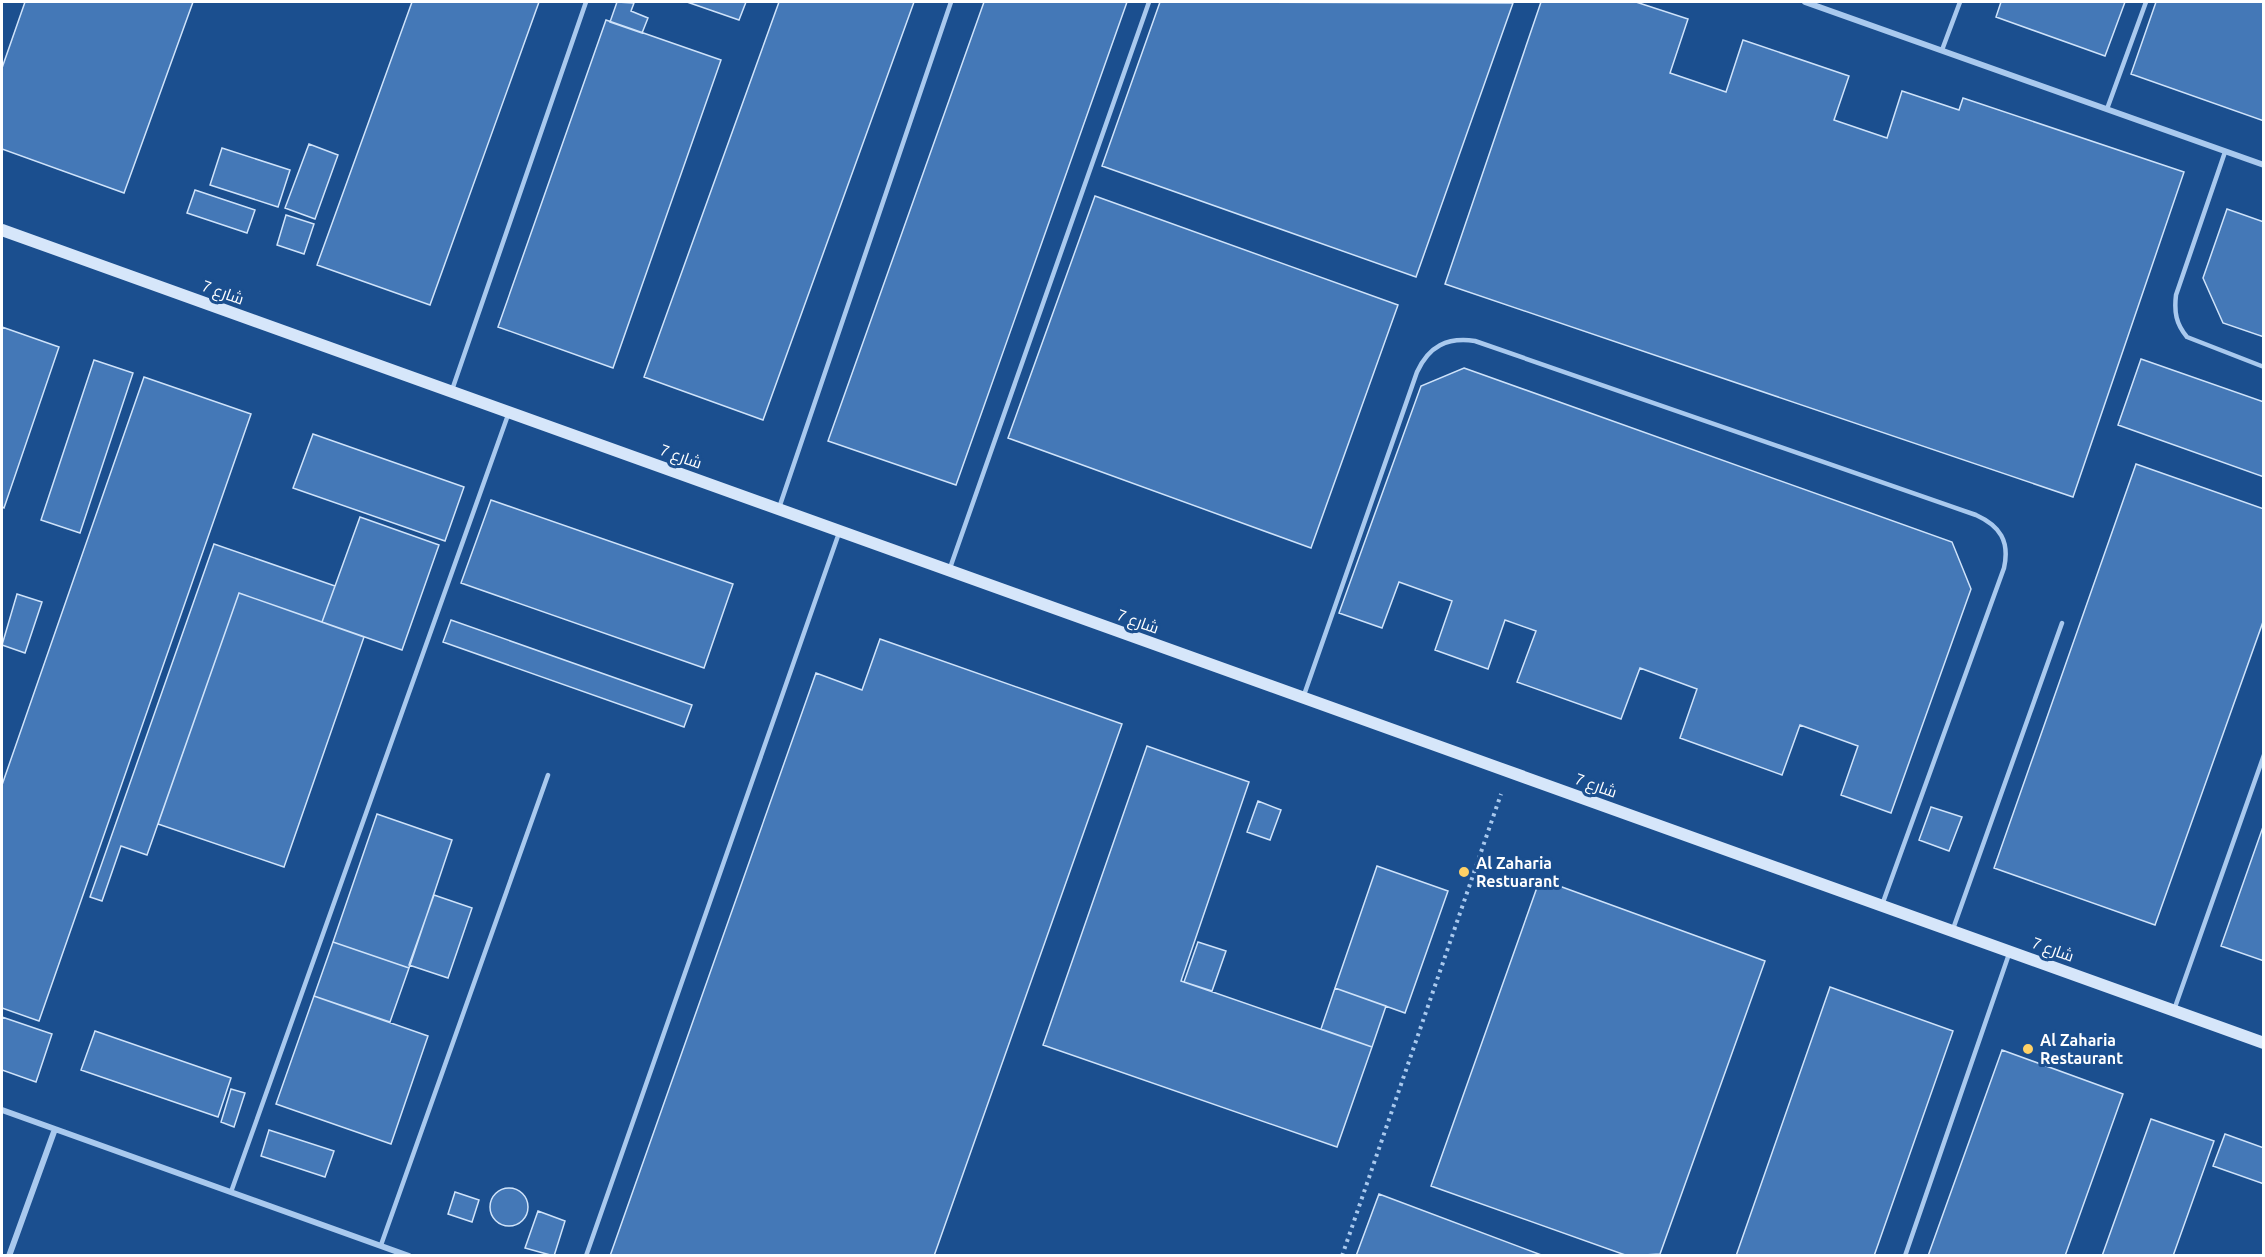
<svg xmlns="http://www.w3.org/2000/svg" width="2265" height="1257" font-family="Ubuntu,Cairo,sans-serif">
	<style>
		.building { fill: #4478b7; stroke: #cfe3fa; stroke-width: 1.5 }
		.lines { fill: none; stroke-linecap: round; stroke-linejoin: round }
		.path { stroke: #a9c9ee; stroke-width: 4; stroke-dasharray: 3 4.5; stroke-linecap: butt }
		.lane { stroke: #a9c9ee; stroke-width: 4.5 }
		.street { stroke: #a9c9ee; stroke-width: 6 }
		.secondary { stroke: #d6e6fa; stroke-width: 12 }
		.poi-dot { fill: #ffd166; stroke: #1b4f8f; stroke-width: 2 }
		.labels { text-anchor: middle; stroke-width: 6; stroke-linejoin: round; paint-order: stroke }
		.street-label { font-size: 16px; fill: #fff; stroke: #1b4f8f }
		.poi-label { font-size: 16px; font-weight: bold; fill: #fff; stroke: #1b4f8f; text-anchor: start }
	</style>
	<rect width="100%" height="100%" fill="#1b4f8f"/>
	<!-- building -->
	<path class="building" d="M25,2H193L124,193L2,149V68Z
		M412,2H539L430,305L317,265Z
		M617,2L634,3L631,11L648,18L642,33L610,22Z
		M687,2H746L739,20Z
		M779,2H914L763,420L644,377Z
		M984,2H1127L956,485L828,441Z
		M1160,2L1513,3L1416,277L1102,166Z
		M1541,2H1636L1688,19L1670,73L1726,92L1743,40L1849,76L1834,120L1887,138L1902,91L1959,110L1963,98L2184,172L2073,497L1445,284Z
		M2001,2H2125L2105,56L1996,17Z
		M2156,2H2264V121L2131,74Z
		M606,20L721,60L613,368L498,327Z
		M309,144L338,155L315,219L285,208Z
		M222,148L290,170L278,207L210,185Z
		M195,190L255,210L247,233L187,213Z
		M1095,196L1398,305L1311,548L1008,438Z
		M2227,209L2264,222V337L2223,323L2203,278Z
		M286,215L314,224L304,254L277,245Z
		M2,327L59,347L4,508L2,507Z
		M2141,359L2264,402V477L2118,425Z
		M94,360L133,373L80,533L41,520Z
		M1464,368L1952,542L1971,589L1891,813L1841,795L1858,746L1800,725L1782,775L1680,738L1697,689L1640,668L1621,719L1517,682L1536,631L1505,620L1488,669L1435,650L1452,601L1399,582L1382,628L1339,613L1421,386Z
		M144,377L251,414L39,1021L2,1008V785Z
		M313,434L464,487L445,541L293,488Z
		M2136,464L2264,509V619L2155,925L1994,868Z
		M491,500L733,584L704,668L461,583Z
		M360,517L439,545L402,650L322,622Z
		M214,544L335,586L322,622L239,593L147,855L121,846L102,901L90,897Z
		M239,593L364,637L284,867L158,824Z
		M17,594L42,602L25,653L2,645Z
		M451,620L692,705L684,727L443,642Z
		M880,639L1122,724L934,1256H610L816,673L862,690Z
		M1147,746L1249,782L1181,981L1372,1047L1337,1147L1043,1045Z
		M1258,801L1281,810L1270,840L1247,832Z
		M1931,807L1962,817L1949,851L1919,840Z
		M377,814L452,840L409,968L333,942Z
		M2264,824V961L2221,946Z
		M1377,866L1448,891L1405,1013L1335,988Z
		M1540,879L1765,961L1660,1254L1628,1256L1431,1186Z
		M434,895L472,908L448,978L409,965Z
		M333,942L409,968L390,1022L314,996Z
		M1198,942L1226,951L1212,991L1184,982Z
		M1830,987L1953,1031L1874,1256H1736Z
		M1335,988L1386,1006L1372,1047L1321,1029Z
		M314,996L428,1036L391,1144L276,1104Z
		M2,1017L52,1034L36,1082L2,1070Z
		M95,1031L231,1078L218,1117L81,1070Z
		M2002,1050L2123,1094L2065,1256H1928Z
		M231,1089L245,1093L234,1127L221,1122Z
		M2151,1119L2214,1141L2173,1256H2102Z
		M269,1130L334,1151L325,1177L261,1156Z
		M2225,1134L2264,1148V1184L2213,1166Z
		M490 1207a19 19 0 1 1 38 0a19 19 0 1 1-38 0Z
		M455,1192L479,1200L472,1222L448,1214Z
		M1379,1194L1544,1256H1356Z
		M538,1211L565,1221L554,1256L525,1248Z"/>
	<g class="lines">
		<!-- path -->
		<path class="path" d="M1342,1256L1501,794"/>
		<!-- lane -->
		<path class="lane" d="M1942,50L1960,2
			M2107,109L2146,2
			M2225,152L2176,295C2174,312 2176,324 2187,337L2264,367
			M452,390L586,2
			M779,508L951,2
			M950,568L1149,2
			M1304,695L1417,372C1429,346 1447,337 1475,341L1976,515C2000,526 2010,541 2004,568L1882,905
			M1953,929L2062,623
			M2174,1010L2264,755
			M231,1192L508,415
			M381,1245L548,775
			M586,1256L839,533
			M1905,1256L2009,954"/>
		<!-- street -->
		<path class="street" d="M1805,2L2264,165
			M2,1110L409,1256
			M9,1256L55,1129"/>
		<!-- secondary -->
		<path class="secondary" d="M2,230L2264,1043"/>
	</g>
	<!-- markers -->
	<g class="poi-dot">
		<circle cx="1464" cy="872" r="6"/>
		<circle cx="2028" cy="1049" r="6"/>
	</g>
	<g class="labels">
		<!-- street labels -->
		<g class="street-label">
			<text transform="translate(223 292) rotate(20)" y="6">شارع 7</text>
			<text transform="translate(681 456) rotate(20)" y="6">شارع 7</text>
			<text transform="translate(1138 621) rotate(20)" y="6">شارع 7</text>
			<text transform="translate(1596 785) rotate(20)" y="6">شارع 7</text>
			<text transform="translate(2053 949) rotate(20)" y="6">شارع 7</text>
		</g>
		<!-- poi labels -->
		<g class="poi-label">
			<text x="1476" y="869">Al Zaharia<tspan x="1476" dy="18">Restuarant</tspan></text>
			<text x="2040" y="1046">Al Zaharia<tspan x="2040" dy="18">Restaurant</tspan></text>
		</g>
	</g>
	<!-- border -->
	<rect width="2265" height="1257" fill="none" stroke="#ffffff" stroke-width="6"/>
</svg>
